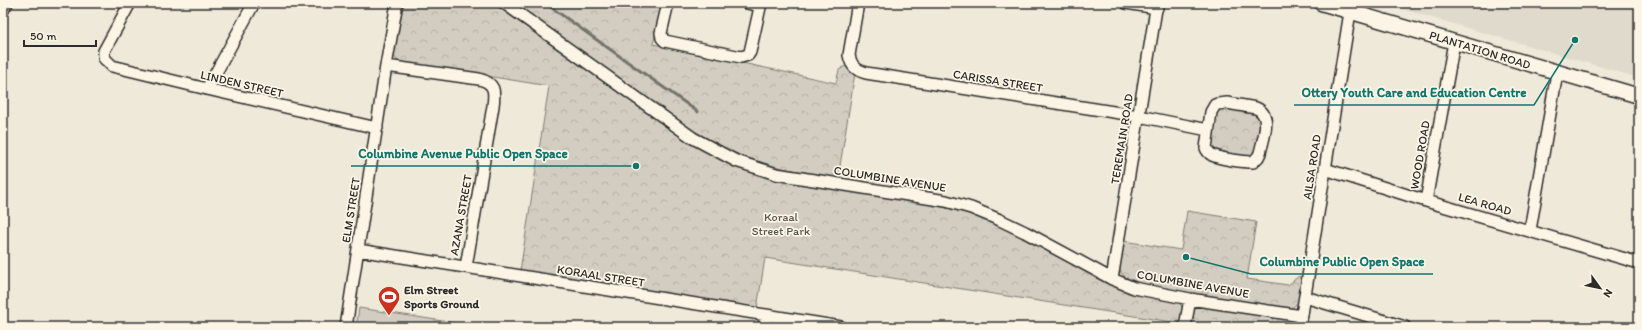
<svg xmlns="http://www.w3.org/2000/svg" width="1642" height="330" font-family="Itim,sans-serif">
	<style>
		.built { fill: #e0dacc }
		.grass { fill: #d2cdc0; stroke: #7e7c76 }
		.park { fill: url(#park-crowns); stroke: #7e7c76 }
		.lines { fill: none; stroke-linecap: round; stroke-linejoin: round }
		.stream { stroke: #75736d; stroke-width: 3 }
		.minor-casing { stroke: #2b2b2b; stroke-width: 14 }
		.tertiary-casing { stroke: #2b2b2b; stroke-width: 17 }
		.minor { stroke: #fcf5e5; stroke-width: 11 }
		.tertiary { stroke: #fcf5e5; stroke-width: 14 }
		.labels { text-anchor: middle; stroke-width: 3.5; stroke-linejoin: round; paint-order: stroke }
		.street-label { font-size: 12px; fill: #2b2b2b; stroke: #fcf5e5 }
		.park-label { font-size: 12px; fill: #555450; stroke: #fcf5e5 }
		.poi-label { font-size: 12px; font-weight: bold; fill: #2b2b2b; stroke: #fcf5e5; text-anchor: start }
		.leader { fill: none; stroke: #0f766e; stroke-width: 1.5 }
		.callout-dot { fill: #0f766e; stroke: #fcf5e5; stroke-width: 1.5 }
		.callout-label { font-size: 13px; text-anchor: middle; font-weight: bold; fill: #0f766e; stroke: #fcf5e5; stroke-width: 3.5; stroke-linejoin: round; paint-order: stroke }
	</style>
	<defs>
		<pattern id="park-crowns" width="20" height="18" patternUnits="userSpaceOnUse"><rect width="20" height="18" fill="#d2cdc0"/><path d="M2 6a3 3 0 1 1 6 0M12 15a3 3 0 1 1 6 0" fill="none" stroke="#b4b0a5"/></pattern>
	</defs>
	<rect width="100%" height="100%" fill="#efe9da"/>
	<filter id="ink" filterUnits="userSpaceOnUse"><feTurbulence type="fractalNoise" baseFrequency=".025" numOctaves="2"/><feDisplacementMap in="SourceGraphic" scale="8" xChannelSelector="R" yChannelSelector="G"/><feConvolveMatrix kernelMatrix="1 2 1 2 8 2 1 2 1" color-interpolation-filters="sRGB"/></filter>
	<g filter="url(#ink)">
		<!-- built -->
		<path class="built" d="M1381,3H1639V78Z"/>
		<!-- grass -->
		<path class="grass" d="M359,308L481,327H356Z"/>
		<!-- park -->
		<path class="park" d="M402,3H493L684,139L727,163L745,170L781,180L933,205L969,213L987,219L1038,244L1129,293L1179,302L1183,308L1180,327H1171L1172,322L765,258L757,309L520,271L549,86L399,62L395,58L394,53Z
			M514,3H663L653,44L836,83L839,70L847,65L855,73L838,178L782,168L749,159L717,145L688,127Z
			M1221,107L1257,112L1261,122L1256,151L1250,157L1215,152L1210,144L1214,114Z
			M1187,211L1256,222L1247,279L1288,285L1299,276L1303,277C1301,288 1302,305 1289,309C1262,305 1134,290 1122,274C1116,266 1122,250 1123,241L1181,250Z
			M1199,305L1288,319L1293,322L1295,327H1190C1191,318 1191,309 1199,305Z"/>
		<g class="lines">
			<!-- stream -->
			<path class="stream" d="M545,3L698,112"/>
			<!-- minor casing -->
			<g class="minor-casing">
				<path id="minor" d="M130,3L104,51V58L112,66L207,89L377,128
					M504,3L693,138L736,161L776,174L946,201L971,208L1000,220L1025,232L1112,279L1134,288L1190,299L1302,316
					M668,3L661,33L662,38L665,41L741,57L748,55L750,52L761,3
					M747,3L760,6
					M858,3L849,55C851,66 856,70 866,73L1139,116L1208,130
					M1126,3L1157,8
					M3,10L7,3
					M386,66L479,79C495,83 495,91 493,106L466,267
					M207,89L254,3
					M1227,103L1256,108C1273,115 1263,139 1260,153L1258,157L1253,162C1243,162 1221,159 1212,155C1209,153 1207,151 1206,148L1211,112L1215,105L1218,104Z
					M1325,169L1426,201L1639,263
					M1426,201L1454,42
					M1530,230L1557,73
					M358,250L841,327
					M1112,279L1157,3
					M1305,297L1405,327
					M346,327L386,66L397,3
					M764,327L766,315
					M1185,327L1190,299
					M1300,327L1350,12"/>
			</g>
			<!-- tertiary casing -->
			<g class="tertiary-casing">
				<path id="tertiary" d="M1321,3L1639,96"/>
			</g>
			<!-- minor -->
			<use href="#minor" class="minor"/>
			<!-- tertiary -->
			<use href="#tertiary" class="tertiary"/>
		</g>
	</g>
	<!-- icons -->
	<defs>
		<g id="stadium-pin" transform="scale(1.15)"><path d="M0 17L-7.5 6A9.5 9.5 0 1 1 7.5 6Z" fill="#c8321e" stroke="#fcf5e5"/><path d="M0-5a6.5 5 0 1 0 0 10a6.5 5 0 1 0 0-10ZM-3.5-1.8h7v3.6h-7Z" fill="#fff"/></g>
	</defs>
	<g fill-rule="evenodd">
		<use href="#stadium-pin" x="389" y="297"/>
	</g>
	<g class="labels">
		<!-- street labels -->
		<g class="street-label">
			<text transform="translate(1480 50) rotate(17)" y="4">PLANTATION ROAD</text>
			<text transform="translate(998 81) rotate(9)" y="4">CARISSA STREET</text>
			<text transform="translate(242 84) rotate(13)" y="4">LINDEN STREET</text>
			<text transform="translate(1122 139) rotate(-81)" y="4">TEREMAIN ROAD</text>
			<text transform="translate(1420 155) rotate(-80)" y="4">WOOD ROAD</text>
			<text transform="translate(1312 167) rotate(-81)" y="4">AILSA ROAD</text>
			<text transform="translate(890 179) rotate(9)" y="4">COLUMBINE AVENUE</text>
			<text transform="translate(1485 204) rotate(16)" y="4">LEA ROAD</text>
			<text transform="translate(351 210) rotate(-81)" y="4">ELM STREET</text>
			<text transform="translate(461 215) rotate(-80)" y="4">AZANA STREET</text>
			<text transform="translate(601 276) rotate(9)" y="4">KORAAL STREET</text>
			<text transform="translate(1193 284) rotate(10)" y="4">COLUMBINE AVENUE</text>
		</g>
		<!-- park labels -->
		<g class="park-label">
			<text x="781" y="221">Koraal<tspan x="781" dy="14">Street Park</tspan></text>
		</g>
		<!-- poi labels -->
		<g class="poi-label">
			<text x="404" y="294">Elm Street<tspan x="404" dy="14">Sports Ground</tspan></text>
		</g>
	</g>
	<!-- callouts -->
	<path class="leader" d="M1575 40L1534 105H1294M636 166L576 166H351M1186 257L1251 274H1433"/>
	<g class="callout-dot">
		<circle cx="1575" cy="40" r="4"/>
		<circle cx="636" cy="166" r="4"/>
		<circle cx="1186" cy="257" r="4"/>
	</g>
	<g class="callout-label">
		<text x="1414" y="97">Ottery Youth Care and Education Centre</text>
		<text x="463" y="158">Columbine Avenue Public Open Space</text>
		<text x="1342" y="266">Columbine Public Open Space</text>
	</g>
	<!-- margin -->
	<rect width="1642" height="330" fill="none" stroke="#fcf5e5" stroke-width="16"/>
	<rect x="8" y="8" width="1626" height="314" fill="none" stroke="#2b2b2b" stroke-width="1.5" filter="url(#ink)"/>
	<!-- north arrow -->
	<g transform="translate(1600 288) rotate(123)" stroke="#fcf5e5" stroke-width="3" paint-order="stroke">
	<path d="M0-3L7 15L0 10L-7 15Z" fill="#2b2b2b"/>
	<text y="-6" font-size="11" font-weight="bold" text-anchor="middle" fill="#2b2b2b">N</text>
	</g>
	<!-- scale -->
	<path d="M24 40v6h72v-6" fill="none" stroke="#2b2b2b" stroke-width="2"/>
	<text x="30" y="40" font-size="12" fill="#2b2b2b" stroke="#fcf5e5" stroke-width="3" paint-order="stroke">50 m</text>
</svg>
